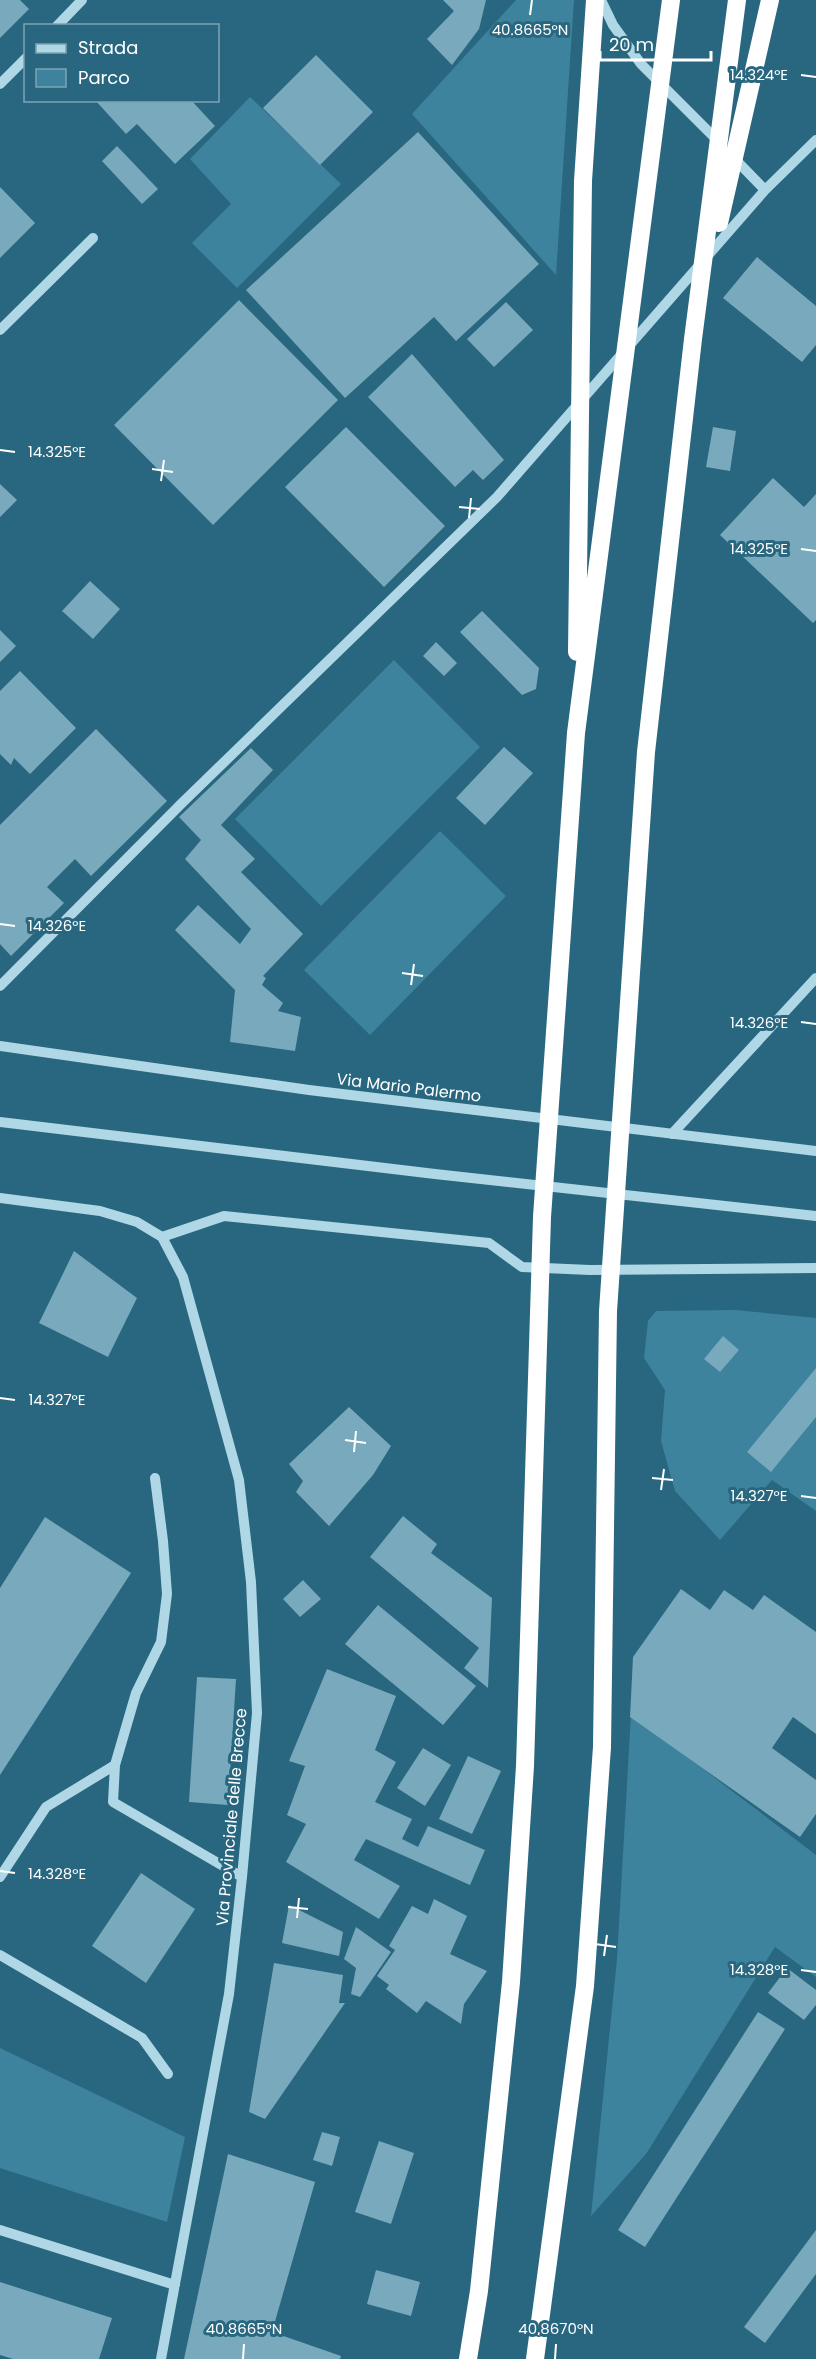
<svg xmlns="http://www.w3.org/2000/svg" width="816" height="2359" font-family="Poppins,sans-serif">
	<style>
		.green { fill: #3d839d }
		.building { fill: #78a9bc }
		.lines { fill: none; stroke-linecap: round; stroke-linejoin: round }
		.minor { stroke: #afd7e5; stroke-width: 10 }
		.highway-bridge { stroke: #fff; stroke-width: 18 }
		.ticks { fill: none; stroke: #fff; stroke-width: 2 }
		.labels { text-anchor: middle; stroke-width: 6; stroke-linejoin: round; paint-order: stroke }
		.street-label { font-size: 16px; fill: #fff; stroke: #28677f }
		.ticks-label { font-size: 15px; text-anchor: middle; fill: #fff; stroke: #28677f; stroke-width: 6; stroke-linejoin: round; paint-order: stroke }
	</style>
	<rect width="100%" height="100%" fill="#28677f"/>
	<!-- green -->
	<path class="green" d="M516,0H574L556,275L412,114Z
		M250,97L341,184L237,288L192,243L231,204L190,159Z
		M394,660L480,747L321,906L235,819Z
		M440,831L506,896L370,1035L304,970Z
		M735,1310L816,1318V1511L772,1480L720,1540L675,1491L661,1441L665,1390L644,1358L648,1321L656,1311Z
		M631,1714L816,1855V1977L775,1947L646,2154L591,2216L617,1959Z
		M0,2048L185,2137L167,2222L0,2168Z"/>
	<!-- building -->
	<path class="building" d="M0,0H20L29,9L0,38Z
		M443,0H486L479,29L452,65L427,39L454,11Z
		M316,55L373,112L320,165L263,108Z
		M95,100H191L215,126L175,164L137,124L126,134Z
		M418,132L539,264L456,341L434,317L345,398L246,290Z
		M117,146L158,189L142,204L102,161Z
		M0,187L35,223L0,258Z
		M757,257L816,306V345L802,362L723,298Z
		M239,300L338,400L213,525L114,425Z
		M506,302L533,330L494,367L467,339Z
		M412,354L504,460L483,480L473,470L455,487L368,397Z
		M346,427L445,526L384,587L285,487Z
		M713,427L736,431L730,471L706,467Z
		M773,478L804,507L816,494V620L813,623L720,535Z
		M0,484L17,500L0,517Z
		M90,581L120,609L93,639L62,611Z
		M482,611L539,668L536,689L522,695L460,632Z
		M0,630L16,646L0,662Z
		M436,642L457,663L444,676L423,656Z
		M20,671L76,728L30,774L14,758L11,765L0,754V691Z
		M96,729L167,801L91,876L75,859L47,887L64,903L11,956L0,944V825Z
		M504,747L533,773L485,825L456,798Z
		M251,748L273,770L221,825L255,859L241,872L303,934L263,976L266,978L262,985L283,1003L278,1011L301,1017L295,1051L230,1042L235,990L175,930L198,905L240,944L251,929L185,859L201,840L179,817Z
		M74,1251L137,1298L108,1357L39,1323Z
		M723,1336L739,1350L720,1372L704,1359Z
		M816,1368V1417L771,1472L747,1452Z
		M349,1407L391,1446L373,1475L329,1526L296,1492L303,1481L289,1464Z
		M403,1516L437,1544L431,1553L492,1598L488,1688L464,1668L479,1648L370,1557Z
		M45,1517L131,1573L0,1775V1588Z
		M303,1580L321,1599L300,1617L283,1599Z
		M681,1589L710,1610L724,1590L753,1610L764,1595L816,1632V1734L793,1717L772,1748L816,1780V1814L800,1837L630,1717L633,1657Z
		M378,1605L476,1686L443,1725L345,1644Z
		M327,1669L396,1696L375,1750L396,1762L375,1802L412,1819L402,1839L418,1847L428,1826L485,1850L470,1885L366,1839L354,1860L400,1886L379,1919L286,1862L306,1824L287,1815L305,1766L289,1761Z
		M197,1677L236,1679L228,1805L189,1802Z
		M423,1748L451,1765L425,1806L397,1788Z
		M468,1756L501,1771L472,1834L439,1819Z
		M141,1873L195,1909L146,1983L92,1946Z
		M434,1899L467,1916L450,1954L487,1971L464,2004L461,2024L426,2001L417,2013L386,1989L389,1985L377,1976L395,1950L389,1946L412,1906L428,1914Z
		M289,1905L343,1932L339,1956L282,1943Z
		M356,1927L391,1952L360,1997L351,1994L356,1968L344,1959Z
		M274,1963L343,1975L339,2003H345L265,2119L249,2112Z
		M787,1968L816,1990V2005L804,2020L768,1993Z
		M758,2012L785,2029L645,2247L618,2230Z
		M322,2132L340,2137L332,2166L313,2160Z
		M379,2141L414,2153L391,2224L355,2212Z
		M228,2154L315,2182L272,2332L341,2356L340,2359H184Z
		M816,2230V2274L765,2343L744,2327Z
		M376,2270L420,2282L411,2316L367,2304Z
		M0,2282L112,2318L99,2359H13L0,2355Z"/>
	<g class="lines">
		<!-- minor -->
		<path class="minor" d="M601,0L613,25L641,64L721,144
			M57,26L82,0
			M0,84L26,58
			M732,156L765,190
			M0,330L93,238
			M0,986L182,803L497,497L765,190L816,140
			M0,1046L309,1090L816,1151
			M0,1122L435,1174L816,1216
			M672,1134L816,978
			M0,1198L100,1211L137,1222L162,1237L183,1277L239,1480L251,1582L257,1713L242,1877L229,1994L161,2359
			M162,1237L224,1216L489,1243L522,1267L590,1270L816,1268
			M155,1478L163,1541L167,1594L161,1642L136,1693L115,1765L113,1802L242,1877
			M0,1877L46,1807L115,1765
			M0,1955L142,2038L168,2074
			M0,2230L175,2285"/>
		<!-- highway-bridge -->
		<path class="highway-bridge" d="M719,223L770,0
			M577,652L583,181L595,0
			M468,2359L479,2291L511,1982L525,1766L542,1217L576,733L671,0
			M535,2359L585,1986L602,1747L608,1311L646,752L693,339L737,0"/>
	</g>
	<!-- ticks -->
	<path class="ticks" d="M530,15L532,0M801,75L816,77M0,450L15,452M152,469L173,472M161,481L164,460M459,507L480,509M469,518L471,498M801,549L816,551M0,924L15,926M402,973L423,976M411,985L414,964M801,1022L816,1024M0,1398L15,1400M345,1440L366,1443M354,1452L356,1431M652,1478L673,1480M661,1490L664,1469M801,1496L816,1498M0,1871L15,1873M288,1907L308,1909M297,1918L299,1898M595,1944L616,1947M604,1956L607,1935M801,1970L816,1972M243,2359L244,2344M555,2359L556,2344"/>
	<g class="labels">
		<!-- street labels -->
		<g class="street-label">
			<text transform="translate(409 1087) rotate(7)" y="6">Via Mario Palermo</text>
			<text transform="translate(231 1817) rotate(-85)" y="6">Via Provinciale delle Brecce</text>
		</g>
	</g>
	<g class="ticks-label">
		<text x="530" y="35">40.8665°N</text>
		<text x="759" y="80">14.324°E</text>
		<text x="57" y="457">14.325°E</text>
		<text x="759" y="554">14.325°E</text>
		<text x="57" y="931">14.326°E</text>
		<text x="759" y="1028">14.326°E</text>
		<text x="57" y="1405">14.327°E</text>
		<text x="759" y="1501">14.327°E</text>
		<text x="57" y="1879">14.328°E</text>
		<text x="759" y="1975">14.328°E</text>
		<text x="244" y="2334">40.8665°N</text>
		<text x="556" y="2334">40.8670°N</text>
	</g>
	<!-- legend -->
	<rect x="24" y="24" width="195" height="78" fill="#28677f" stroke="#7ea4b2" stroke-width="1.5"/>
	<rect x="36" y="44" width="30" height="9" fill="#afd7e5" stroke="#7ea4b2" stroke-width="1.5"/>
	<text x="78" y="54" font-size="18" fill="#ffffff">Strada</text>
	<rect x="36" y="69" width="30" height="18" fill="#3d839d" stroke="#7ea4b2" stroke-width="1.5"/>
	<text x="78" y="84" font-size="18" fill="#ffffff">Parco</text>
	<!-- scale -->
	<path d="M600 51v9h111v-9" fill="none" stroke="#ffffff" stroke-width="3"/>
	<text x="609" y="51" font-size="18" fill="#ffffff" stroke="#28677f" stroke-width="4.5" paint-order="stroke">20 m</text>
</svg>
